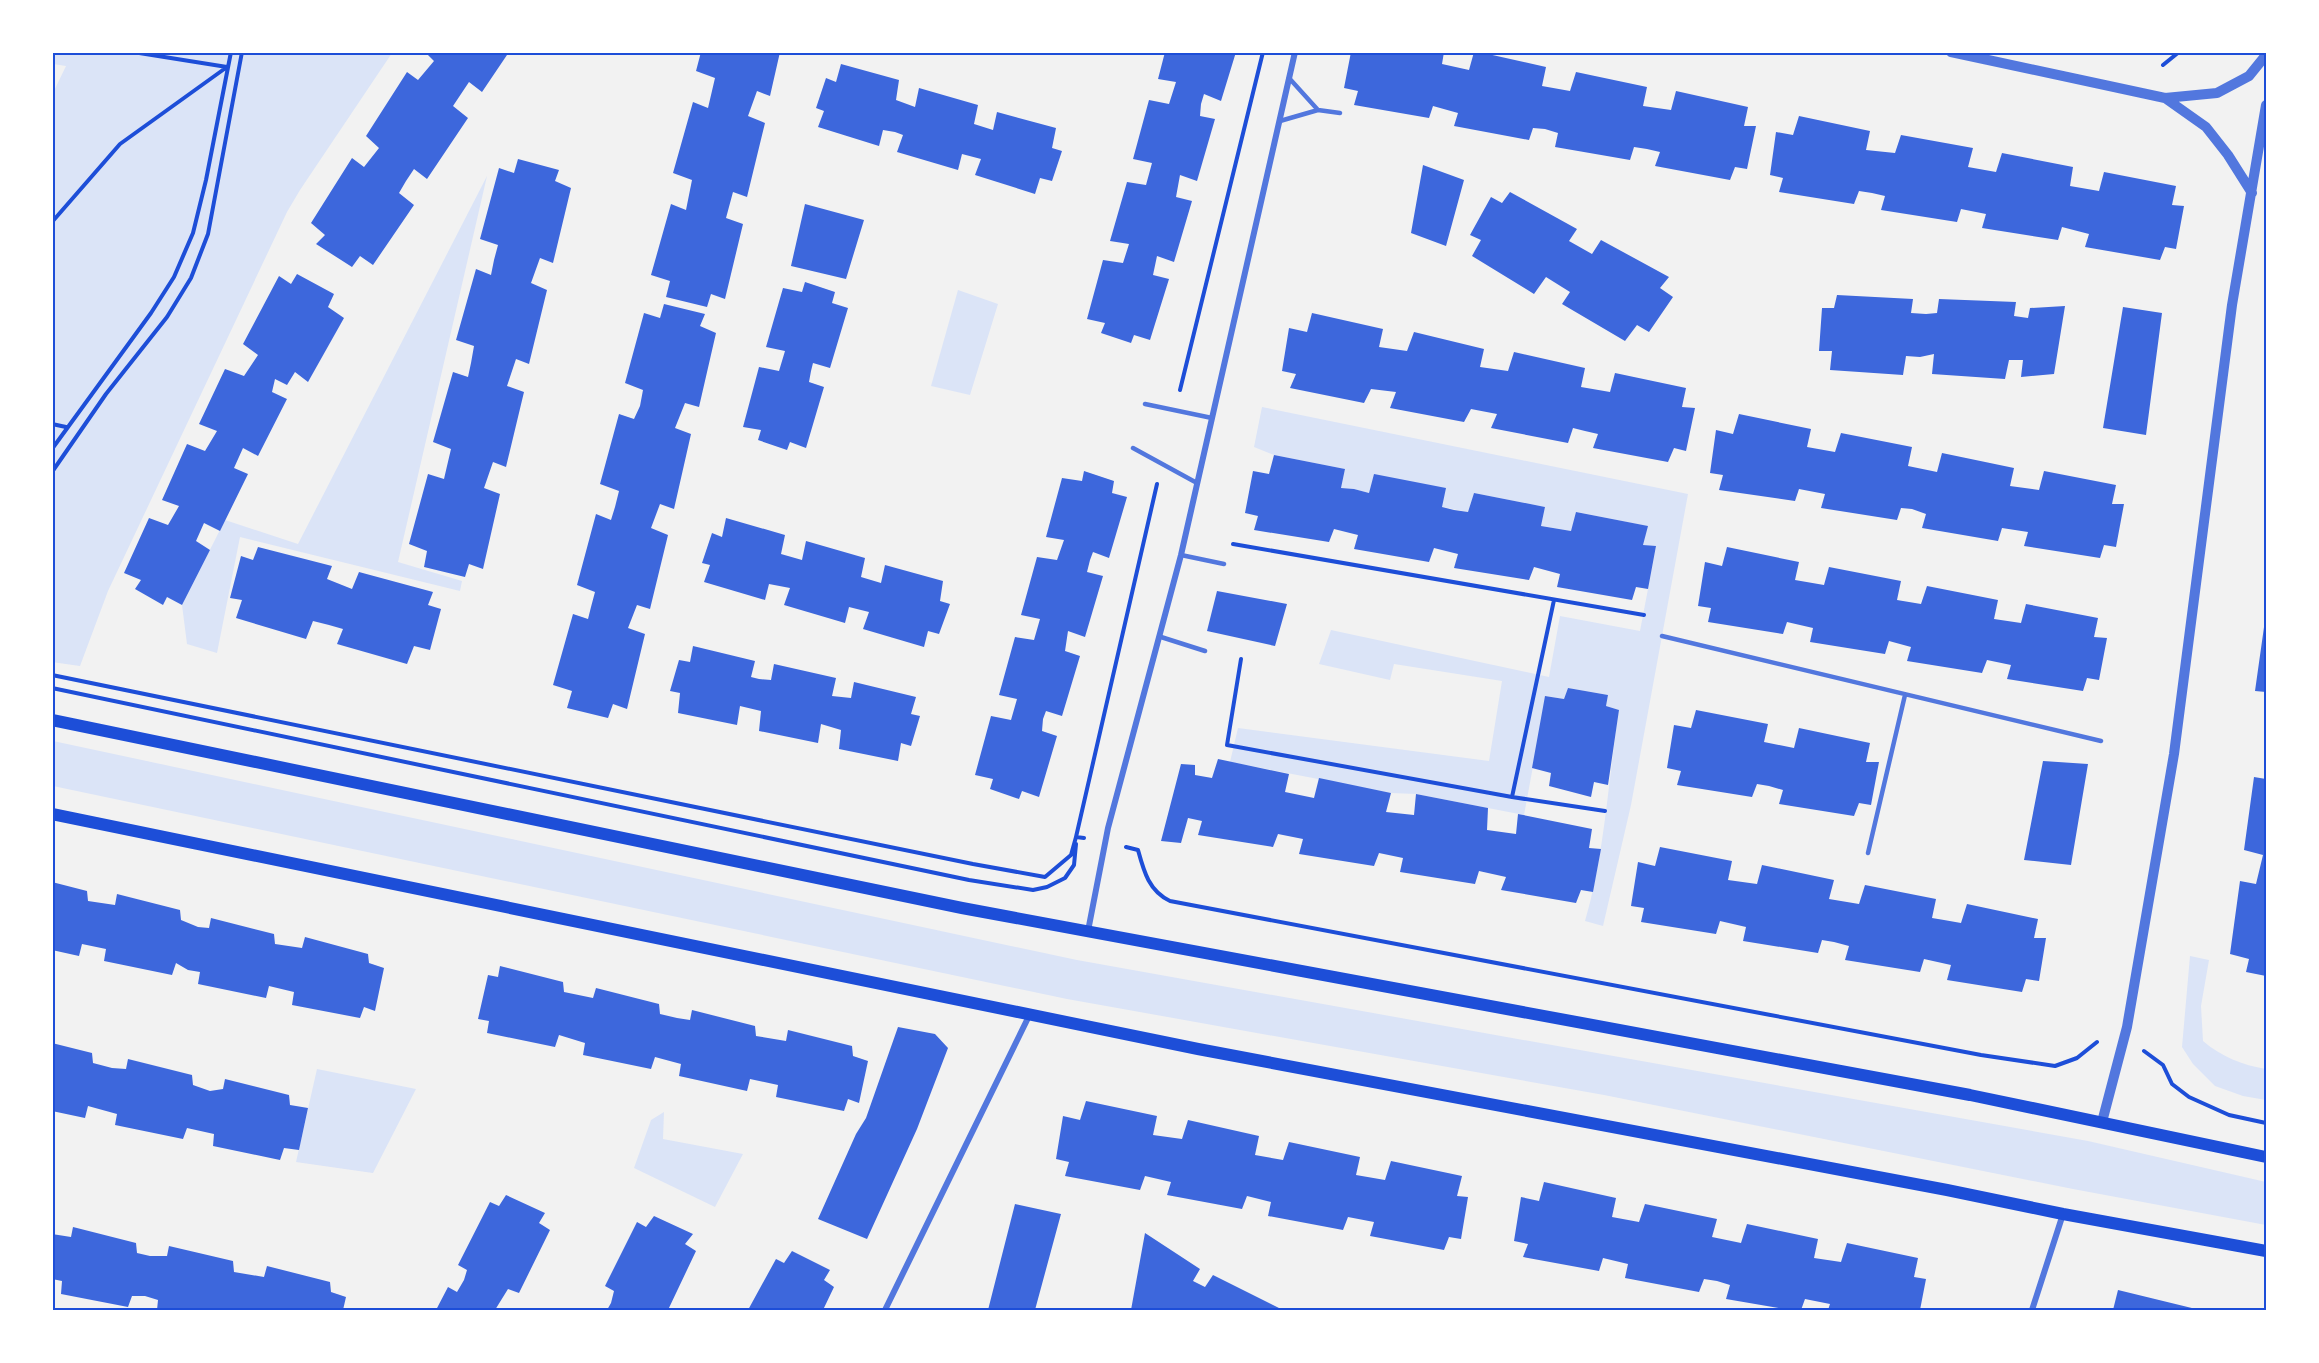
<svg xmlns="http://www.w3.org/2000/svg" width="2319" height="1363" font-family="Mulish,sans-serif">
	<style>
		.green { fill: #dbe4f7 }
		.building { fill: #3d67dc }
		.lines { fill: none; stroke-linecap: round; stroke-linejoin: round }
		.path { stroke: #1d4ed8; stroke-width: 4 }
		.service { stroke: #5277de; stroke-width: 4.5 }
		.minor { stroke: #5277de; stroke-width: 6 }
		.tertiary { stroke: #5277de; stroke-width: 10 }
		.secondary { stroke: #1d4ed8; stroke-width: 12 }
		.neatline { fill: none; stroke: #1d4ed8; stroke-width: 2 }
	</style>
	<rect width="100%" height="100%" fill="#f2f2f2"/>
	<!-- green -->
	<path class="green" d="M52,53H392L300,190L287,212L108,591L80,666L52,662V95L66,66L53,64Z
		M487,176L398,562L462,581L460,591L240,537L217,653L187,644L182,605L225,520L298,544Z
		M958,290L998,304L970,395L931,386Z
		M1262,407L1688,494L1631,805L1603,926L1585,921C1605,853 1608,780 1619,710L1606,706L1608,695L1568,688L1564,699L1546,696L1524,815L1416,794L1391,793L1230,762L1238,728L1489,761L1502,681L1394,664L1390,680L1319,664L1331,630L1549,677L1560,616L1640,631L1656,547L1643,545L1647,526L1577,512L1571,531L1541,526L1545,507L1474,493L1468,512L1442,507L1374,475L1369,493L1354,489L1341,488L1345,469L1274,455L1254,447Z
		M53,741L1077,960L2088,1141L2266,1182V1225L2073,1189L1604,1095L1067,999L53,786Z
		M2190,956L2209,960L2201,1006L2203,1041C2222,1057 2242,1065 2266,1069V1100L2243,1096L2215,1086L2193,1064L2182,1047Z
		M317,1069L416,1089L373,1173L296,1162Z
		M664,1112L663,1139L743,1154L715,1207L634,1168L651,1120Z"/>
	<!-- building -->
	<path class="building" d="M425,52H509L482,92L469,82L453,106L468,118L427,179L414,169L406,181L399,193L414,205L373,265L360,256L352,267L316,244L325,235L311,223L352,158L364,167L379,148L366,136L407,72L418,80L434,61Z
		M701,52H780L770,96L757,91L748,116L765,123L747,197L733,192L726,218L743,224L725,299L711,294L707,307L666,297L670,281L651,275L671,204L686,210L692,180L673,173L693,102L708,108L715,78L696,71Z
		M1165,52H1236L1221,101L1204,94L1201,104L1200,116L1215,119L1197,181L1180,175L1176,197L1192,201L1174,262L1157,256L1153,275L1169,279L1150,340L1134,335L1131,343L1101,333L1105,323L1087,319L1103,260L1123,263L1129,244L1110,241L1127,182L1146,185L1152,163L1133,159L1149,100L1169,104L1176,82L1158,79Z
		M1351,52H1444L1442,64L1469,70L1474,52H1479L1546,67L1542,86L1570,91L1576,72L1647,87L1643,106L1671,110L1676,91L1748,107L1744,126H1756L1747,169L1735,167L1730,180L1655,166L1660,152L1647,149L1634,147L1630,160L1555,147L1558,133L1545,129L1533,128L1529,140L1454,126L1458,113L1433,106L1429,118L1354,105L1358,91L1344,88Z
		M841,64L899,80L896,100L915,107L919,88L978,105L974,124L993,130L997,112L1056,128L1052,148L1062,151L1052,181L1040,178L1035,194L975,175L981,159L962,154L958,170L897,152L903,135L895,132L883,130L879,146L818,127L824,111L816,108L826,78L836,82Z
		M1799,116L1870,131L1866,150L1895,153L1901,135L1973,148L1968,167L1996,172L2002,153L2073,167L2070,186L2099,191L2104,172L2176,186L2172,205L2184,206L2176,249L2165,247L2160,260L2085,247L2089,234L2062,227L2058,240L1982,228L1986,214L1961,209L1957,222L1881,210L1885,196L1872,193L1859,191L1854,204L1779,192L1783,178L1770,175L1776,132L1793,135Z
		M518,159L559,170L555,181L571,188L553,263L540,258L531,283L547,290L529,364L516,359L507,386L524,392L506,467L493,462L484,488L500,494L483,569L469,564L465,577L424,567L427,551L409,544L428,474L444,479L447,466L451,449L433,442L453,372L468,377L471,363L474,346L456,340L476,269L491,275L494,260L498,245L480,239L499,168L514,173Z
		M1423,165L1464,180L1446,246L1411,233Z
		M1510,192L1577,229L1569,241L1592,254L1601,240L1669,277L1660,288L1673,297L1649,332L1637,325L1625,341L1562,304L1570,292L1546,277L1534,294L1472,256L1481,240L1470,235L1491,197L1502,203Z
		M805,204L864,220L846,279L791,266Z
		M297,274L334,294L328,307L344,318L308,382L295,372L287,385L275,379L272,392L287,399L258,456L243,448L234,468L248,474L220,531L204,523L196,541L210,550L182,605L167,597L163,605L135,589L141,580L124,573L149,518L168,525L179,506L162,500L187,444L205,451L217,431L199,424L225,369L244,376L258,355L243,344L279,276L291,284Z
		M805,282L835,292L832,303L848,308L830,368L813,363L811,371L809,382L824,387L806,448L790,442L787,450L758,440L761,430L743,427L759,367L779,371L785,351L766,347L783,288L802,292Z
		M1837,295L1913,299L1911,313L1926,314L1937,313L1939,299L2016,302L2014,316L2028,318L2030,308L2065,306L2054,374L2021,377L2023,360H2009L2005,379L1932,374L1934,354L1920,357L1906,356L1903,375L1830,370L1832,351H1819L1822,308H1834Z
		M664,304L705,314L700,326L716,333L699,407L685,403L675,428L691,434L674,509L660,504L651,528L668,535L650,609L637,605L628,628L645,634L627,709L613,704L608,718L567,708L572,691L553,685L573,614L588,619L591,607L595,592L577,585L596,514L611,520L615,507L619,491L600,484L619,414L634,419L640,406L643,390L625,383L644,313L660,318Z
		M2123,307L2162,313L2146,435L2103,428Z
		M1312,313L1383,329L1379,347L1407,351L1414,332L1484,349L1480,367L1508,371L1514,352L1585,368L1581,387L1610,392L1615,373L1686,388L1682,407L1695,408L1686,451L1674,448L1668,462L1593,448L1598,434L1585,431L1573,428L1568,443L1491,428L1497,414L1471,409L1464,422L1390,408L1396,392L1371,389L1364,403L1290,388L1296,374L1282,371L1289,328L1307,332Z
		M1739,414L1811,429L1807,447L1835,452L1841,433L1912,447L1908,466L1937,472L1942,453L2014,468L2010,486L2039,490L2044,471L2116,485L2112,504H2124L2116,547L2104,545L2100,558L2024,546L2028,532L2002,528L1998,541L1922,528L1926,514L1912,509L1901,508L1897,520L1821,508L1825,494L1799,489L1795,501L1719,490L1723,475L1710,473L1716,430L1733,434Z
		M1274,455L1345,469L1341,488L1354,489L1369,493L1374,474L1446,488L1442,507L1454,510L1468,512L1474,493L1545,507L1541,526L1571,531L1576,512L1648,526L1643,545L1656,546L1648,589L1636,587L1632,600L1557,587L1560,574L1534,567L1529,580L1454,568L1458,554L1434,548L1429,562L1354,549L1358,535L1334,529L1329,542L1254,530L1258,516L1245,513L1253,471L1269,474Z
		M1084,471L1114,481L1112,493L1127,497L1109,558L1093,552L1090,560L1087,572L1103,576L1085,637L1068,631L1065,651L1080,656L1062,716L1046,711L1043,719L1042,731L1057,736L1039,797L1022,791L1019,799L990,789L993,779L975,775L991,716L1011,720L1017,699L999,695L1015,637L1034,640L1040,619L1021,615L1037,557L1057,560L1064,540L1046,537L1062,478L1082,481Z
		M726,518L785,535L781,554L802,560L806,541L865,558L861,577L881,583L885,565L943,581L940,601L950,604L939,634L928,631L924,647L863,629L869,612L849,607L845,623L784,605L790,588L769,584L765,600L704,582L710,565L702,563L712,533L722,537Z
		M258,547L332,566L327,579L352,589L359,572L433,592L428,605L441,609L430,650L414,646L407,664L337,644L343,629L329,625L313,621L306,639L236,618L242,600L230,598L241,556L253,560Z
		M1727,547L1799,562L1795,580L1824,585L1829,567L1901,581L1897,600L1921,604L1927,586L1998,600L1994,619L2021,623L2026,604L2098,618L2094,637L2107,638L2099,680L2087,678L2083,691L2007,679L2011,665L1987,660L1982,673L1907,661L1911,647L1889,641L1885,654L1810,642L1813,628L1787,622L1783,634L1708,622L1711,608L1698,606L1705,562L1722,566Z
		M1217,591L1287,604L1275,646L1207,631Z
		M2265,620H2266V692L2255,691Z
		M693,646L755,661L751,677L759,679L771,680L774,664L836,678L832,696L851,698L854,682L916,697L911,714L920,716L911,746L901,743L898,761L839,749L841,730L821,724L818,743L759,731L761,711L740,706L737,725L678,713L680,693L670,691L679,660L690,662Z
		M1568,688L1608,695L1606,706L1619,710L1608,785L1594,782L1591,797L1549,786L1551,773L1532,768L1545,696L1564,699Z
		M1696,710L1768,724L1764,742L1794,748L1799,728L1870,743L1866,762H1879L1871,805L1859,803L1854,816L1779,804L1783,790L1769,786L1757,784L1752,797L1677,785L1681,771L1667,768L1674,725L1691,728Z
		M1218,759L1289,774L1285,792L1314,798L1319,778L1391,793L1386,812L1414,815L1416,794L1488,808L1487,830L1516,834L1518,814L1592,829L1589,848L1601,849L1593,892L1581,890L1576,903L1501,890L1506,877L1479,871L1475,884L1400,872L1403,858L1379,853L1374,866L1299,854L1303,839L1278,834L1273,847L1198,835L1202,821L1188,818L1181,843L1161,841L1181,764L1195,765V775L1212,778Z
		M2043,761L2088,764L2071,865L2024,860Z
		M2254,777L2266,779V976L2246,972L2249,959L2230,954L2240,881L2256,884L2263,855L2244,850Z
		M1660,847L1732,861L1728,880L1757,884L1762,865L1834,880L1829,899L1859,904L1865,885L1936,899L1932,918L1944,920L1961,923L1967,904L2038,919L2034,938H2046L2039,981L2026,979L2022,992L1947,980L1951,965L1924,959L1920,972L1845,960L1849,946L1834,942L1822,940L1818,953L1743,941L1746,927L1720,921L1716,934L1641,922L1644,908L1631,906L1638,862L1655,866Z
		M52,882L87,891L88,901L115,905L117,894L180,910L181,920L198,927L209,928L211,918L274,934L275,944L302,948L305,937L368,954L369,963L384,968L375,1011L364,1007L360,1018L292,1005L294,992L269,986L266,998L198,984L200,972L188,970L176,963L172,975L104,961L106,949L82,944L79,956L52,950Z
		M500,966L563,982L564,992L593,998L596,988L659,1004L660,1014L677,1018L690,1020L692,1010L755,1026L756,1036L786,1041L788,1030L852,1046L853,1056L868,1061L859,1103L848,1099L844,1111L776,1097L778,1085L750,1079L747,1091L679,1076L681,1064L655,1057L651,1069L583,1055L585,1043L559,1035L555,1047L487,1033L489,1021L478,1019L488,975L498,977Z
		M898,1027L935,1034L948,1048L917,1129L867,1239L818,1219L856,1134L866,1118Z
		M52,1043L92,1053L93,1063L112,1068L126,1069L128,1059L192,1075L193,1085L210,1091L223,1089L225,1079L289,1095L290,1105L308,1108L299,1150L284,1148L280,1160L213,1146L214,1134L187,1128L183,1139L115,1125L117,1114L88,1106L85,1118L52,1111Z
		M1086,1101L1157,1116L1153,1135L1182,1139L1188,1120L1259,1136L1255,1155L1283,1160L1289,1142L1360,1157L1356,1175L1385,1180L1391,1161L1462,1176L1457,1196L1468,1197L1461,1239L1449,1237L1444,1250L1370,1236L1374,1222L1348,1217L1343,1230L1268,1216L1271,1202L1247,1196L1242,1209L1167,1195L1171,1182L1145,1176L1140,1190L1065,1176L1069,1162L1056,1159L1063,1116L1080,1120Z
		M1544,1182L1616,1198L1612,1217L1639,1222L1645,1204L1717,1219L1712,1237L1741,1243L1747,1224L1818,1239L1814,1258L1841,1262L1847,1243L1918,1258L1914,1277L1926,1279L1920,1310H1828L1830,1304L1805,1299L1801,1310H1791L1726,1299L1730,1285L1717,1281L1704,1279L1699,1292L1625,1278L1628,1264L1603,1258L1599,1271L1523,1257L1528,1244L1514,1241L1521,1197L1539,1201Z
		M506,1195L545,1213L539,1223L550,1230L519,1293L508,1289L495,1310H436L448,1287L457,1292L464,1280L467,1270L458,1265L490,1202L499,1206Z
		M1015,1204L1061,1214L1035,1310H988Z
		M654,1216L693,1234L685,1244L696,1251L668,1310H607L611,1303L614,1291L605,1286L637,1222L646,1227Z
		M73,1227L136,1243L137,1253L150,1256H167L169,1246L233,1261L234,1272L264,1277L267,1266L330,1282L331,1292L346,1297L343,1310H157L158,1300L145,1296H132L128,1307L61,1294L62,1281L52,1279V1234L71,1237Z
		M1145,1233L1200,1269L1193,1281L1205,1287L1213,1275L1283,1310H1131Z
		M792,1251L830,1270L824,1280L834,1287L823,1310H748L776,1259L784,1263Z
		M2118,1290L2200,1310H2113Z"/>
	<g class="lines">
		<!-- path -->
		<path class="path" d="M133,52L227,67
			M2163,65L2179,52
			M52,222L120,144L227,67
			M1180,390L1263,52
			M52,424L66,427
			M52,449L151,313L174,277L193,233L206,180L231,52
			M52,472L106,394L167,317L191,278L208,234L242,52
			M1233,544L1644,615
			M1241,659L1227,745L1512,797L1605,811
			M52,675L973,864L1045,877L1071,855L1076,837L1084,838
			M52,688L969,880L1033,890L1047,887L1065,878L1074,865L1076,844
			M1512,797L1554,600
			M1076,837L1157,484
			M1126,847L1138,850C1144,872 1149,891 1170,901L1981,1055L2055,1066L2077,1058L2097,1042
			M2144,1051L2163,1065L2172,1084L2189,1097L2229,1115L2266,1123"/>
		<!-- service -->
		<path class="service" d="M1318,110L1340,113
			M1280,121L1318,110L1289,78
			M1145,404L1212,418
			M1133,448L1197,483
			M1181,555L1224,564
			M1662,636L2101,741
			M1161,637L1205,651
			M1868,853L1905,695"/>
		<!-- minor -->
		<path class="minor" d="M1088,931L1108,828L1181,555L1295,52
			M885,1310L1029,1016
			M2032,1310L2063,1214"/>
		<!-- tertiary -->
		<path class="tertiary" d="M1951,52L2165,98L2217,93L2249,76L2266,55
			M2165,98L2206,127L2228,155L2252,193
			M2102,1122L2127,1027L2174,754L2232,305L2266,105"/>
		<!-- secondary -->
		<path class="secondary" d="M52,720L962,908L1970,1095L2266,1157
			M52,814L1198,1049L1947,1190L2063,1214L2266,1251"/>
	</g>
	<!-- border -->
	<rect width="2319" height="1363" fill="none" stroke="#ffffff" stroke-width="108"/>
	<rect x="54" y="54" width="2211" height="1255" class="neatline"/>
</svg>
